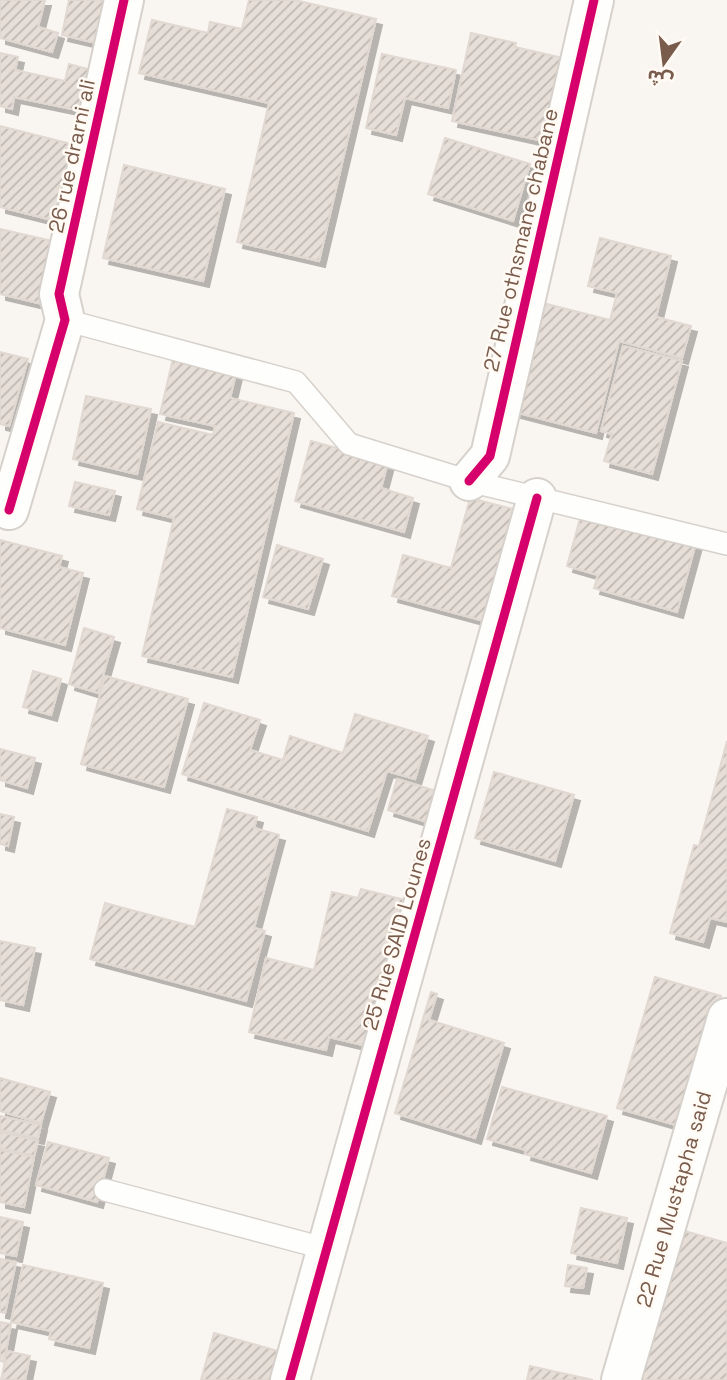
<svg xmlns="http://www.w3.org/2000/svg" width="727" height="1380" font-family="'Space Grotesk','Noto Sans Arabic',sans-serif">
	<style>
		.building { fill: url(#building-hatch); stroke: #e2d8d2; stroke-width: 2; filter: url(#shadow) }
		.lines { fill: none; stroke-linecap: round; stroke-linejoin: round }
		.service-casing { stroke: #d7d1cb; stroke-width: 24 }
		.minor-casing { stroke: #d7d1cb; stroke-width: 42 }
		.service { stroke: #fefefd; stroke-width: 21 }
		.minor { stroke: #fefefd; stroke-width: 38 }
		.cycleway-casing { stroke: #fffaf3; stroke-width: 13 }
		.cycleway { stroke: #d6006c; stroke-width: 9 }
		.labels { text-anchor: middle; stroke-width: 5; stroke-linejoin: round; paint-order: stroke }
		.street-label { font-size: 21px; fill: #7a5c4d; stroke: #fffaf3 }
	</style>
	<defs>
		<pattern id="building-hatch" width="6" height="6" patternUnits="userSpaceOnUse" patternTransform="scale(1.75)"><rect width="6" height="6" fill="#e6ded7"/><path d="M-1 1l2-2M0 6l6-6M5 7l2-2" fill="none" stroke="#bfb7b1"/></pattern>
		<filter id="shadow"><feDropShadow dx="6" dy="6" stdDeviation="0" flood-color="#0004"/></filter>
	</defs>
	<rect width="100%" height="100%" fill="#f9f5f0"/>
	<!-- building -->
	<path class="building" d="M0,0H45L38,27L58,33L52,52L0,38Z
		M69,0H114L105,45L62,35Z
		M249,0H295L376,19L319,261L237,242L269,103L139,73L152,20L208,33L210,22L242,29Z
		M471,33L516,43L515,47L567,59L548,142L452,121Z
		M0,53L18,57L15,70L65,81L69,64L91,70L82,111L14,97L12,109L0,106Z
		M382,54L456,70L448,108L405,98L396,135L366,128Z
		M0,126L83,147L64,223L0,207Z
		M445,138L530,164L513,221L428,194Z
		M124,165L225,189L203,281L103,258Z
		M0,229L61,243L47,305L0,294Z
		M600,238L671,256L656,317L691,326L682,358L619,341L596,433L515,412L543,303L610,320L617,293L588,286Z
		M623,346L682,361L652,474L604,461L612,434L601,431Z
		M175,350L238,365L230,398L294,413L232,677L142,656L174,518L137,509L158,422L213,435L215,426L160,414Z
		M0,352L28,359L9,426L0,424Z
		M86,396L151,409L137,474L73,459Z
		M311,441L388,462L381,488L413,498L404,532L295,501Z
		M75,482L115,491L109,515L69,506Z
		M470,498L529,513L499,625L392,596L403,555L451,568Z
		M584,504L698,535L677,612L594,588L598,575L567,566Z
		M0,540L62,556L59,567L83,573L65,645L0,628Z
		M277,545L323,559L308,609L263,597Z
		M84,628L114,637L98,693L69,684Z
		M33,671L61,679L51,715L23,707Z
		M105,676L188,699L164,787L81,764Z
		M204,703L260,720L250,750L283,760L290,736L343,753L355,714L428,736L415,779L387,771L368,831L182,774Z
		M727,741V922L710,918L703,942L670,933L694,845L699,846Z
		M0,749L35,758L27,788L0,780Z
		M494,772L574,795L555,861L475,838Z
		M397,779L449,795L440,826L388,810Z
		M227,809L257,817L254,828L279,835L254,928L265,931L246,1001L90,959L105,903L195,927Z
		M0,814L14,817L8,846L0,844Z
		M361,889L413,902L380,1049L329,1037L326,1050L249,1032L266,958L314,970L332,892L358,898Z
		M0,941L35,948L23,1005L0,1000Z
		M655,977L721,996L683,1127L617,1108Z
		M431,992L437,994L429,1020L504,1043L475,1138L395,1113Z
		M0,1078L50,1092L41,1123L0,1111Z
		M502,1087L607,1116L591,1173L525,1154L526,1150L487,1139Z
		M0,1116L41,1125L38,1138L0,1130Z
		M0,1132L38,1141L34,1156L0,1148Z
		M48,1142L109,1158L97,1202L36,1185Z
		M0,1150L34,1157L24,1207L0,1202Z
		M581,1208L627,1218L617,1263L571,1253Z
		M0,1217L23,1222L16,1256L0,1253Z
		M674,1228L727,1243V1380H630Z
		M0,1259L16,1262L5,1313L0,1312Z
		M23,1265L103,1283L89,1348L49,1339L51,1331L11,1322Z
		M568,1265L587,1268L583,1288L565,1286Z
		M0,1322L11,1324L4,1362L0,1361Z
		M214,1333L285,1353L277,1380H201Z
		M7,1351L30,1356L25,1380H1Z
		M530,1366L593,1380H527Z"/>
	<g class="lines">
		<!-- service casing -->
		<g class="service-casing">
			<path id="service" d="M65,320L296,382L349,444L469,481L727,544
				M105,1190L327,1249"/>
		</g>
		<!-- minor casing -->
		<g class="minor-casing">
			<path id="minor" d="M469,481L490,456L594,0
				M9,510L65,320L59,294L124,0
				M290,1380L537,498
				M621,1380L727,1018"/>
		</g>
		<!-- service -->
		<use href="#service" class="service"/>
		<!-- minor -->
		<use href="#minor" class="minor"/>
		<!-- cycleway casing -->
		<g class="cycleway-casing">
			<path id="cycleway" d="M469,481L490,456L594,0
				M9,510L65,320L59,294L124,0
				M290,1380L537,498"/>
		</g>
		<!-- cycleway -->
		<use href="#cycleway" class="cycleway"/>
	</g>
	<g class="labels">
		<!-- street labels -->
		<g class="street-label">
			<text transform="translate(72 156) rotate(-78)" y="7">26 rue drarni ali</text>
			<text transform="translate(521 240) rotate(-77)" y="7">27 Rue othsmane chabane</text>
			<text transform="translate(397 934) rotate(-74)" y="7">25 Rue SAID Lounes</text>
			<text transform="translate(674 1199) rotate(-74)" y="7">22 Rue Mustapha said</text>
		</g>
	</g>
	<!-- north arrow -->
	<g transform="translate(664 63) rotate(194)" stroke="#fffaf3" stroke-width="5" paint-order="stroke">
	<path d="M0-5L12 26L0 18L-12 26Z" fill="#7a5c4d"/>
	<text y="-10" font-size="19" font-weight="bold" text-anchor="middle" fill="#7a5c4d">ش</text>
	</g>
</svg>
